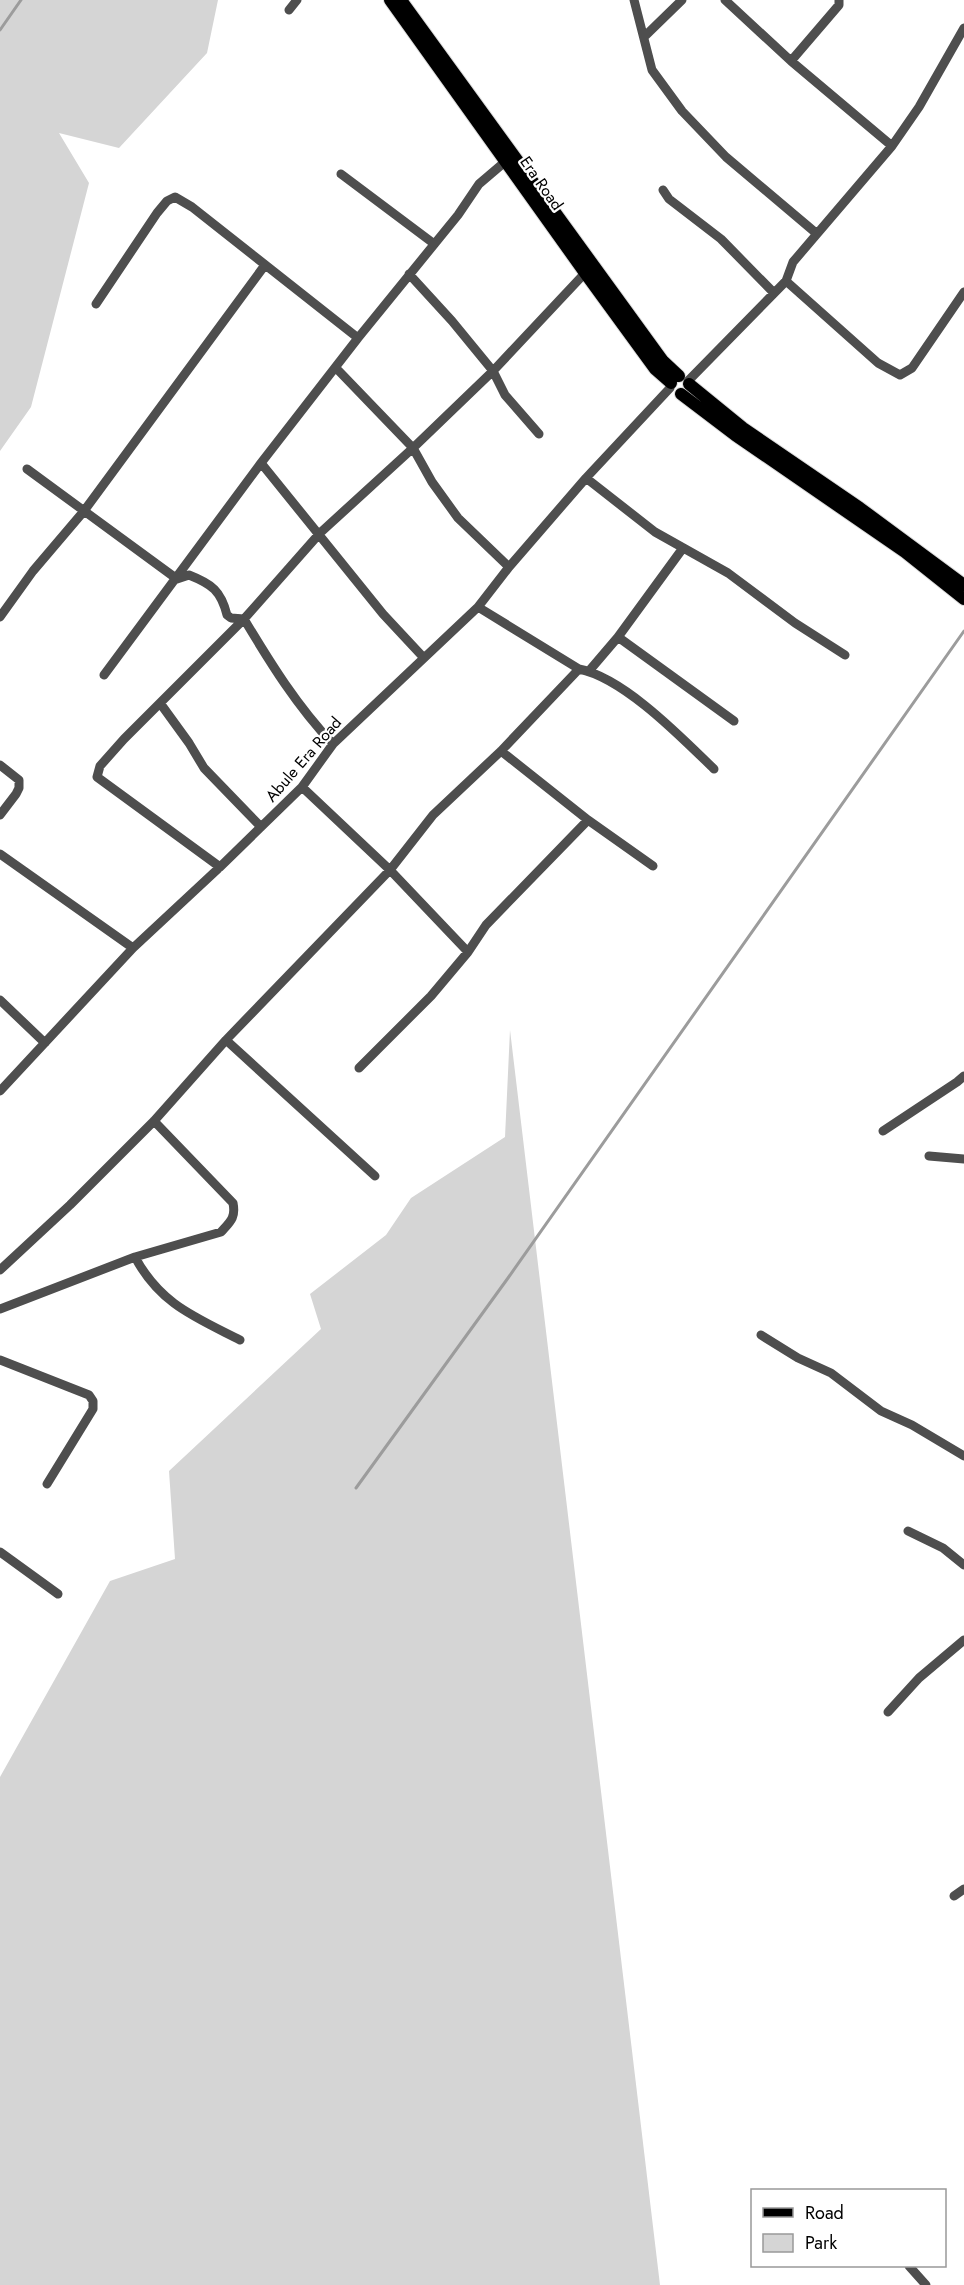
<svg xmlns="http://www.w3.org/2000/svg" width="964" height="2285" font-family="Jost,sans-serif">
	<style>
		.green { fill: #d5d5d5 }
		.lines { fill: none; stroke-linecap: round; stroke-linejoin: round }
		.stream { stroke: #9c9c9c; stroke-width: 3 }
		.major-casing { stroke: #dbdbdb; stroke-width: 14 }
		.minor { stroke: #4e4e4e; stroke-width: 9 }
		.major { stroke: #000; stroke-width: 12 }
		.labels { text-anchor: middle; stroke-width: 4.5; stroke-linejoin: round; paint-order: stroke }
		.street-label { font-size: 16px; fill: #000; stroke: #fff }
	</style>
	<rect width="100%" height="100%" fill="#fff"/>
	<!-- green -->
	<path class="green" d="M0,0H218L207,53L119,148L59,133L89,183L31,407L0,451Z
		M510,1030L660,2285H0V1777L110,1581L175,1559L169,1471L321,1329L310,1294L386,1235L411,1198L505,1137Z"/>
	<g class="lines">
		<!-- stream -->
		<path class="stream" d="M0,30L21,0
			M356,1488L508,1278L964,631"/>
		<!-- major casing -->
		<g class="major-casing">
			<path id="major" d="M390,0L585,273L655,369L671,383
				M401,0L663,361L679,376
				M689,384L743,428L860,508L964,585
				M681,394L735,435L905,552L964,599"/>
		</g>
		<!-- minor -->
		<path class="minor" d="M634,0L652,70L682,111L726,157L816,233
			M725,0L791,61L892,146
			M289,10L297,0
			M644,37L682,0
			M791,61L839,5V0
			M341,174L433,243
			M663,190L669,199L721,239L774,293
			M409,274L452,321L493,371L505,395L539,434
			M786,281L878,363L900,375L912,368L964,292
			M96,304L157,213L167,201L175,197L192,207L358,338
			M336,368L413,448L432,482L458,518L509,567
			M688,381L786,281L793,262L892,146L919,107L964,28
			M261,463L383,614L424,658
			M27,469L177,579
			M586,478L655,532L728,573L795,623L845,655
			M177,579L189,575C212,584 221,591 227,615L231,618L244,619C271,664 297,706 333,744
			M478,607L579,669C624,678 681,737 714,769
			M0,617L33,571L84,511L265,265
			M618,637L734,721
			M589,671L618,637L683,548
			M104,675L261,463L358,338L458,215L479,184L506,161
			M160,703L189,743L204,768L261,827
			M501,751L588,820L653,866
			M0,765L19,780V788L16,794L0,815
			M302,787L390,870L468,952
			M0,854L133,948
			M220,867L97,777L100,766L124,739L244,619L320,533L413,448L493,371L585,273
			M0,1000L45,1043
			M226,1040L375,1176
			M359,1068L431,996L468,952L486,925L588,820
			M0,1091L133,948L220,867L302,787L333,744L478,607L509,567L586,478L670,388
			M883,1131L957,1082L964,1076
			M929,1156L964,1159
			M135,1257C160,1304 195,1317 240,1340
			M0,1270L70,1205L154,1121L226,1040L390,870L433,815L501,751L579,669
			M0,1309L135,1257L221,1232C230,1222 236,1218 233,1203L154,1121
			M761,1335L798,1358L831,1373L881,1411L912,1425L964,1456
			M0,1360L89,1395L93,1401V1409L47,1484
			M908,1531L943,1548L964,1565
			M0,1552L58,1594
			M888,1712L919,1678L964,1640
			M954,1896L964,1889
			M909,2266L926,2285"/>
		<!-- major -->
		<use href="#major" class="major"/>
	</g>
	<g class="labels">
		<!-- street labels -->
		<g class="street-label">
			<text transform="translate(542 183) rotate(55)" y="6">Era Road</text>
			<text transform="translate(303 759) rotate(-49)" y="6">Abule Era Road</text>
		</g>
	</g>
	<!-- legend -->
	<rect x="751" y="2189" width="195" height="78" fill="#ffffff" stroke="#999999" stroke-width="1.5"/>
	<rect x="763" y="2208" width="30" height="9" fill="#000000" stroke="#999999" stroke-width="1.5"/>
	<text x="805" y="2219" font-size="18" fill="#000000">Road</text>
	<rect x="763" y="2234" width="30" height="18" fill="#d5d5d5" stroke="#999999" stroke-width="1.5"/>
	<text x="805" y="2249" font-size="18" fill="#000000">Park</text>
</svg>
